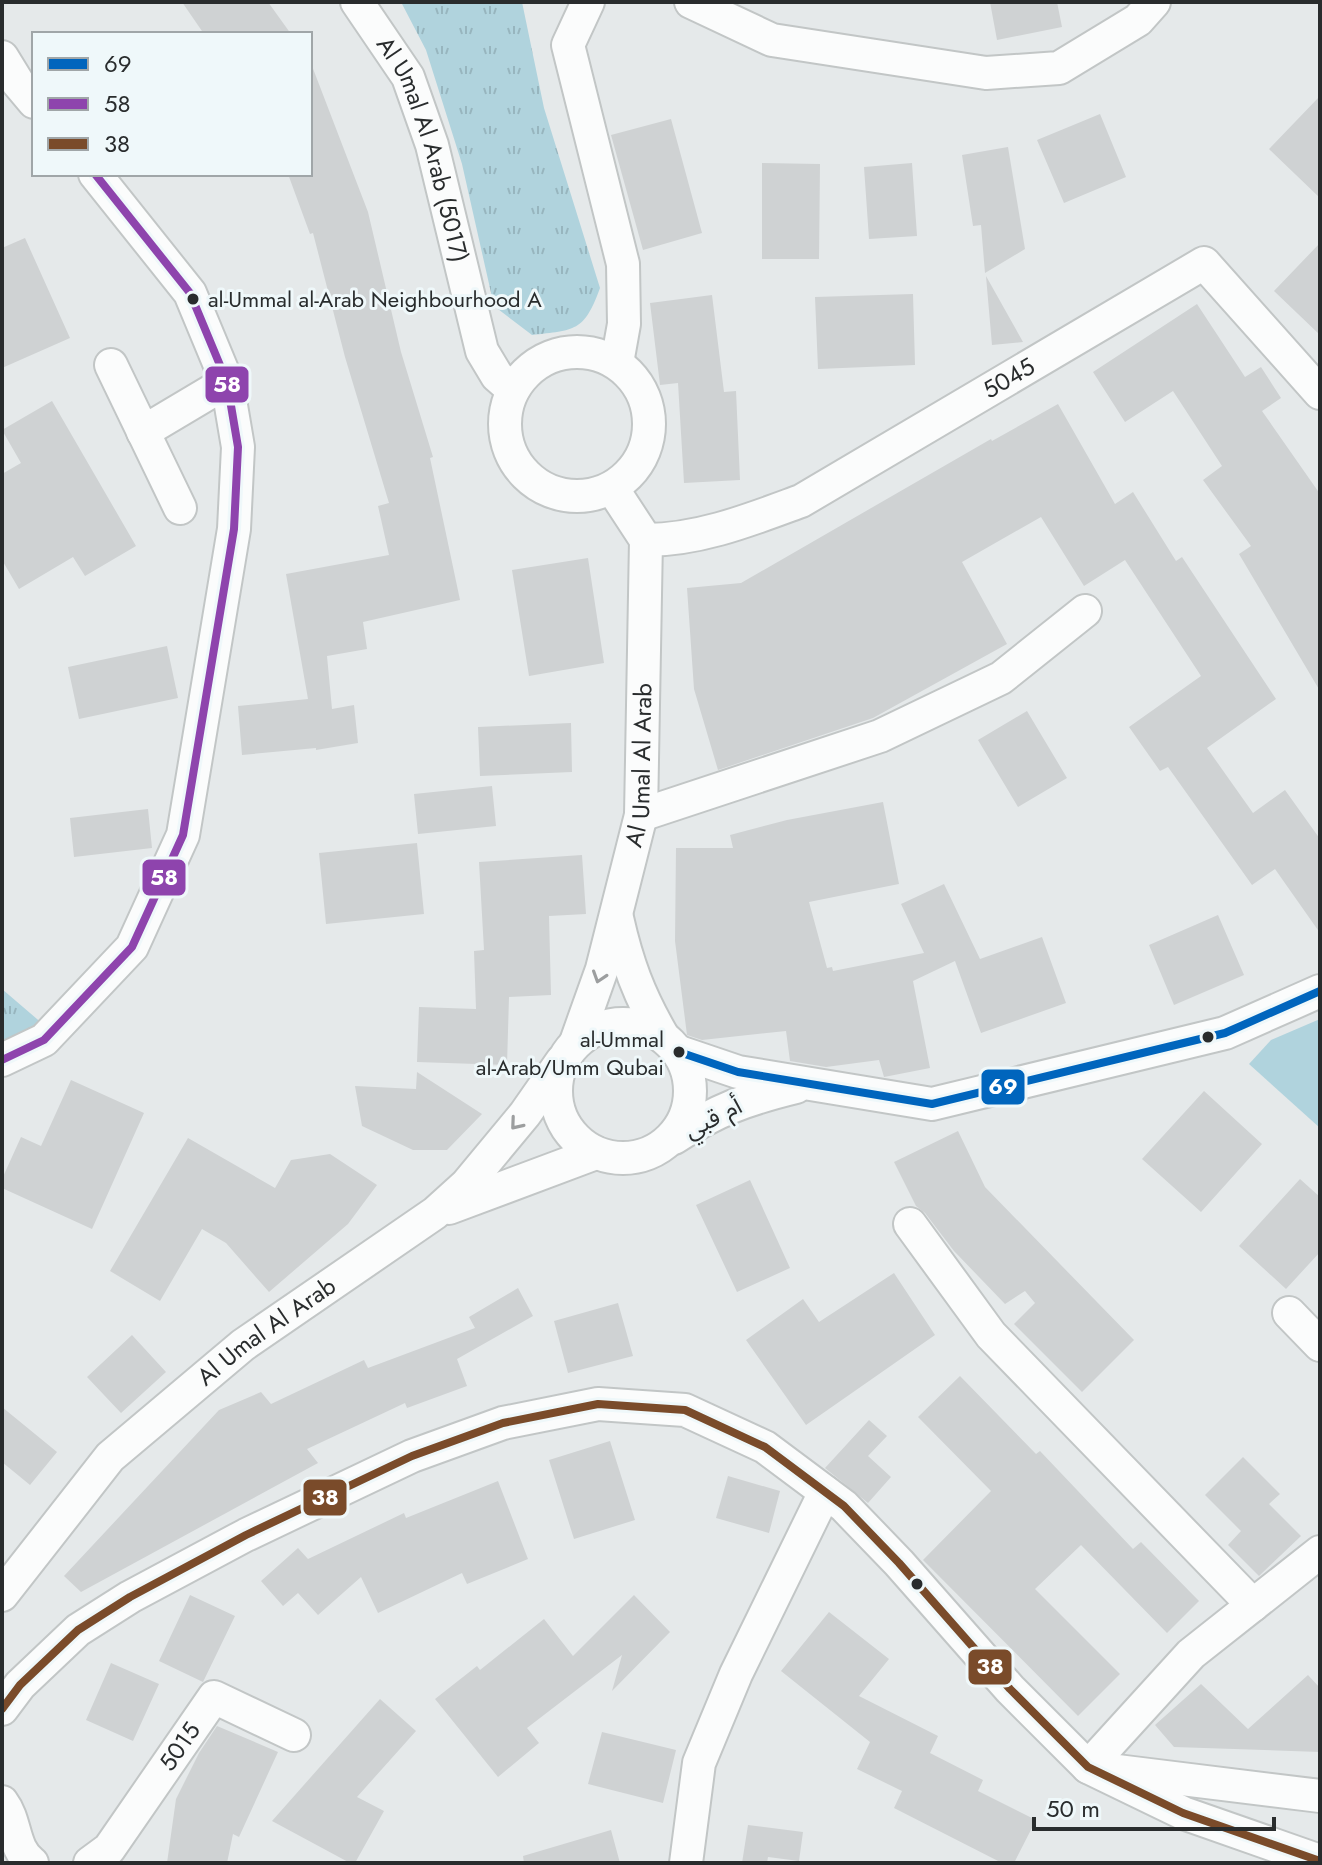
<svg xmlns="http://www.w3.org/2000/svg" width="1322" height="1865" font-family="Jost,'Noto Sans Arabic',sans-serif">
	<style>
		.grass { fill: url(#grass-tufts) }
		.park { fill: #b0d3dd }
		.building { fill: #cfd2d3 }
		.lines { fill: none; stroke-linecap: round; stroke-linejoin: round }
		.minor-casing { stroke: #c2c6c6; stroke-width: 36 }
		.minor { stroke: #fbfcfc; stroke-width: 32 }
		.bus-1-casing { stroke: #eff8fa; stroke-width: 14 }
		.bus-2-casing { stroke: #eff8fa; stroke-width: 14 }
		.bus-3-casing { stroke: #eff8fa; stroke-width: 14 }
		.bus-1 { stroke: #0065bd; stroke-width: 8 }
		.bus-2 { stroke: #8e44ad; stroke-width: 8 }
		.bus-3 { stroke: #7a4b2a; stroke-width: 8 }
		.oneway { stroke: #9c9e9f }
		.bus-dot { fill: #292c2d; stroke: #eff8fa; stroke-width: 3 }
		.labels { text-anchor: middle; stroke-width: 6; stroke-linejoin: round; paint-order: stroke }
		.bus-label { font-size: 22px; fill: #292c2d; stroke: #eff8fa; text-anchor: start }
		.street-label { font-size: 24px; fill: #292c2d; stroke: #eff8fa }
		.line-badge { stroke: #eff8fa; stroke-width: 3 }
		.badge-label { font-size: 22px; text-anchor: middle; font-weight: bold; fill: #fff }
	</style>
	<defs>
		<pattern id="grass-tufts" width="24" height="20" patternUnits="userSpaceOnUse" patternTransform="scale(2)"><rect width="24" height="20" fill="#b0d3dd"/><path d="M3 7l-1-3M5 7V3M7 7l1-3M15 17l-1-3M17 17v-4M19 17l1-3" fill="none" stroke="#97b5be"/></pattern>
	</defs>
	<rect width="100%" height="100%" fill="#e5e9ea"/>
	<!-- grass -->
	<path class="grass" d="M401,2H522L544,108L600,288C584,332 575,330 532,335L494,306L462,164L426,50Z
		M2,989L44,1025L2,1043Z"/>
	<!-- park -->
	<path class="park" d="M1320,1019V1128L1249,1064L1271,1040Z"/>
	<!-- building -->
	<path class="building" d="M182,2H268L291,34H204Z
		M990,2H1057L1062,27L997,40Z
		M310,66H312L368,212L401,352L433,457L430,458L460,600L363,622L367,649L327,656L332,709L354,705L358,743L316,750V748L242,755L238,706L308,699L286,574L389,555L378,506L389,503L345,357L313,233L310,234L288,174H310Z
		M1320,96V198L1269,149Z
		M1100,114L1126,177L1064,203L1037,140Z
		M671,119L702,233L643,250L611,135Z
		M1008,147L1025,249L985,273L981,225L973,226L962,155Z
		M762,163L820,164L819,259H762Z
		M912,163L917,236L869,239L864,167Z
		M25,238L70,338L2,368V248Z
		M1320,243V335L1274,291Z
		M986,276L1023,342L992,345Z
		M913,294L915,365L818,369L815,297Z
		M712,295L724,392L736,391L740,480L684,483L678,383L660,385L650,303Z
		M1197,304L1245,377L1261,367L1281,398L1262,411L1320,494V691L1239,554L1251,546L1203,480L1222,466L1173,391L1125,422L1093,372Z
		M52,401L136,546L85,576L73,557L19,589L2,560V474L21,463L2,430Z
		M1058,404L1115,504L1133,492L1176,561L1182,557L1276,699L1207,748L1253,813L1285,790L1320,839V933L1275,869L1252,885L1168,767L1160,771L1129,727L1201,676L1125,560L1084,586L1041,517L962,562L1007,644L873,718L718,770L694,689L687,588L741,583L991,439L992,441Z
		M588,558L604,663L529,676L512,570Z
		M167,646L178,698L79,719L68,667Z
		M1027,711L1067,778L1018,807L978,740Z
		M571,723L572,772L480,776L478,727Z
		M492,786L496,826L418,834L414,794Z
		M883,802L899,884L809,902L827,968L832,967L833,971L924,953L901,904L944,884L980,959L1042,937L1066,1003L981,1033L955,961L913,981L930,1068L884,1077L879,1060L826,1067L790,1061L786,1031L702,1040L687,1035L675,941L676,848H733L730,835L787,820Z
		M148,809L152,848L74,857L70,818Z
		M417,843L424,914L326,924L319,853Z
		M582,855L586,914L549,916L551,995L509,997L507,1065L417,1062L419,1007L476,1009L474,951L484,950L479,862Z
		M1218,915L1244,975L1174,1005L1149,945Z
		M417,1072L482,1114L447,1150H413L362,1126L355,1086L416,1089Z
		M71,1080L144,1113L92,1229L2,1188V1179L21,1137L41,1146Z
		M1204,1091L1262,1144L1201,1212L1142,1159Z
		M958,1131L985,1187L1134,1340L1082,1392L1014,1324L1035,1303L1025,1291L1005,1304L954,1251L925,1213L916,1206L894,1162Z
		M188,1138L275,1188L291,1160L330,1154L377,1185L348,1224L269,1292L226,1243L202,1229L160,1301L110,1271Z
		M1300,1179L1320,1197V1252L1286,1289L1239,1246Z
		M750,1180L790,1268L737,1292L696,1205Z
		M894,1273L935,1335L806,1425L746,1340L803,1299L819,1322Z
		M518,1288L533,1316L457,1359L467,1386L407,1408L405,1403L307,1449L318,1463L81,1592L64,1576L219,1410L261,1392L271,1404L364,1360L368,1368L475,1328L469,1317Z
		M618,1303L633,1356L568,1373L554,1321Z
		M132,1335L166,1372L121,1413L87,1377Z
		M960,1376L1036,1454L1040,1451L1133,1549L1141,1542L1199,1601L1167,1633L1081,1545L1035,1589L1120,1674L1078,1716L923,1560L991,1491L918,1417Z
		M2,1407L57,1452L30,1485L2,1462Z
		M869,1420L887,1436L868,1456L891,1477L868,1503L825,1468Z
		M610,1441L635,1520L574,1539L549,1460Z
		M1243,1457L1280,1494L1269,1504L1301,1536L1259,1576L1228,1545L1241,1531L1205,1495Z
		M728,1476L780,1491L769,1533L716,1518Z
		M498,1481L528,1559L467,1584L462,1573L378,1613L361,1577L318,1615L298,1593L283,1606L261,1581L298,1548L308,1559L404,1513L406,1518Z
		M190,1595L235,1616L203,1682L159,1661Z
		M634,1595L670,1632L612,1691L622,1655L527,1728L539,1743L498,1777L435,1699L477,1666L480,1670L544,1619L573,1656Z
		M829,1612L889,1659L859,1696L938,1736L930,1753L983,1780L978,1791L1036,1820L1014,1863H1002L894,1808L902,1791L857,1769L870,1742L781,1671Z
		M111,1663L159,1684L133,1741L86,1720Z
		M1308,1675L1320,1688V1752L1174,1747L1155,1725L1201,1684L1248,1729Z
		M380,1699L416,1731L357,1797L384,1811L355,1863H350L272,1821Z
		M217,1726L278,1752L239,1837L233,1834L227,1863H167L176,1799L199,1753Z
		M602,1732L676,1750L663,1803L588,1784Z
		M748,1825L803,1832L799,1861L768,1857L767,1863H742Z
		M611,1830L620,1863H524L523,1856Z"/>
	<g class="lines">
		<!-- minor casing -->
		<g class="minor-casing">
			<g id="minor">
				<path id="s1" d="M357,2L408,77L432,145L482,351L497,376L513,390"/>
				<path d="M588,2L568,45L623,264L624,324L617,363"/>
				<path d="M691,2L772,40L986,73L1059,68L1138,20L1154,2"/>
				<path d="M2,57L18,83L34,102"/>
				<circle cx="577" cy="424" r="72"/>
				<path d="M111,365L180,508"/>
				<path d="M143,432L227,382"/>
				<path id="s2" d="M646,540C700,540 752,519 801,501L1204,263L1320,393"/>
				<path d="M641,815L880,736L1001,678L1085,611"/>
				<path d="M617,918C627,963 639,995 662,1035"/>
				<circle cx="623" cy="1091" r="67"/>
				<path id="s3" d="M576,1042L602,969L641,815L646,540L612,488"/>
				<path d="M679,1052L738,1072L932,1104L1225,1033L1320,991"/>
				<path d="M2,1060L44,1040L132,947L183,835L234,529L238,447L227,382L190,293L95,174"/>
				<path d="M674,1138C716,1110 747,1099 796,1087"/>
				<path d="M449,1208L596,1153"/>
				<path d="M910,1224L991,1335L1253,1605"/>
				<path d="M1289,1313L1320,1345"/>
				<path id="s4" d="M2,1595L110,1457L243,1345L435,1213L467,1184L525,1114L562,1061"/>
				<path d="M2,1709L20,1685L78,1630L130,1597L246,1535L412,1456L503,1423L598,1404L685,1410L765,1447L844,1506L899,1563L1010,1689L1088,1767L1183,1813L1320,1861"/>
				<path d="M1088,1767L1191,1654L1320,1552"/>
				<path d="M1117,1771L1320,1796"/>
				<path d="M2,1802C17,1822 12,1848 32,1863"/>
				<path id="s5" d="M90,1863L109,1849L214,1697L294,1735"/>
				<path d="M686,1863L699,1763L736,1674L825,1492"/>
			</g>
		</g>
		<!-- minor -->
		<use href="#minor" class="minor"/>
		<!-- bus-1 casing -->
		<g class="bus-1-casing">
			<path id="bus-1" d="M679,1052L738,1072L932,1104L1225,1033L1320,991"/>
		</g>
		<!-- bus-2 casing -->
		<g class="bus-2-casing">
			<path id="bus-2" d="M2,1060L44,1040L132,947L183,835L234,529L238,447L227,382L190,293L95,174"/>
		</g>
		<!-- bus-3 casing -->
		<g class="bus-3-casing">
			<path id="bus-3" d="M2,1709L20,1685L78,1630L130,1597L246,1535L412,1456L503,1423L598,1404L685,1410L765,1447L844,1506L899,1563L1010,1689L1088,1767L1183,1813L1320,1861"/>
		</g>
		<!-- bus-1 -->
		<use href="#bus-1" class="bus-1"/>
		<!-- bus-2 -->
		<use href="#bus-2" class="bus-2"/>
		<!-- bus-3 -->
		<use href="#bus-3" class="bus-3"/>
	</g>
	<!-- one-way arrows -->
	<defs><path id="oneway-chevron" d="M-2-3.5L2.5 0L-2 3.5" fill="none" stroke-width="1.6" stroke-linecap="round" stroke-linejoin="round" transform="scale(2)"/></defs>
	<g class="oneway">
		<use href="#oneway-chevron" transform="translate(599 977) rotate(108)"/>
		<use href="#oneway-chevron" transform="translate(516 1124) rotate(130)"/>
	</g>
	<!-- markers -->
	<g class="bus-dot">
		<circle cx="193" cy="299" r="7"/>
		<circle cx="1208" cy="1037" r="7"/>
		<circle cx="679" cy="1052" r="7"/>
		<circle cx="917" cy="1584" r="7"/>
	</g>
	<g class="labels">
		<!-- bus labels -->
		<g class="bus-label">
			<text x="208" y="307">al-Ummal al-Arab Neighbourhood A</text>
			<text x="664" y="1047" text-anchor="end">al-Ummal<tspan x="664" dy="28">al-Arab/Umm Qubai</tspan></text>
		</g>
		<!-- street labels -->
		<g class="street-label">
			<text dy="8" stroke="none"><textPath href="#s1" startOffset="164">Al Umal Al Arab (5017)</textPath></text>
			<text dy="8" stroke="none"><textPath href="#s2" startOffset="402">5045</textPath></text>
			<text dy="8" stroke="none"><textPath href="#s3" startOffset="286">Al Umal Al Arab</textPath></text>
			<text transform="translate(713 1118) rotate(-27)" y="8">أم قبي</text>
			<text dy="8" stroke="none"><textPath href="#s4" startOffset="376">Al Umal Al Arab</textPath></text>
			<text dy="8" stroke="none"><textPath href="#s5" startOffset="148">5015</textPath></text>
		</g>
	</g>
	<g class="line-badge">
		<rect x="204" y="365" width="46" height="39" rx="8" fill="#8e44ad"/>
		<rect x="141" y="858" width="46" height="39" rx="8" fill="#8e44ad"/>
		<rect x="980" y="1068" width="46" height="38" rx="8" fill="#0065bd"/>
		<rect x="302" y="1478" width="46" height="39" rx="8" fill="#7a4b2a"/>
		<rect x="967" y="1648" width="46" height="38" rx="8" fill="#7a4b2a"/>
	</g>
	<g class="badge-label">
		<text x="227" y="392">58</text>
		<text x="164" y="885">58</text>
		<text x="1003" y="1094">69</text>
		<text x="325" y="1505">38</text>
		<text x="990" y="1674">38</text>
	</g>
	<!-- border -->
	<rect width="1322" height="1865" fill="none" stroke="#292c2d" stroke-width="8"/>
	<!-- legend -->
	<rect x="32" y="32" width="280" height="144" fill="#eff8fa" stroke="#a0a6a8" stroke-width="2"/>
	<rect x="48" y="58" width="40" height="12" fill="#0065bd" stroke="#a0a6a8" stroke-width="2"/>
	<text x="104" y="72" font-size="24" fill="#292c2d">69</text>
	<rect x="48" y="98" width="40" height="12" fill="#8e44ad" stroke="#a0a6a8" stroke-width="2"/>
	<text x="104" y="112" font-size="24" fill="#292c2d">58</text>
	<rect x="48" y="138" width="40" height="12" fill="#7a4b2a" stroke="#a0a6a8" stroke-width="2"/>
	<text x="104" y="152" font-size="24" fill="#292c2d">38</text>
	<!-- scale -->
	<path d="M1034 1817v12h240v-12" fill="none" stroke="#292c2d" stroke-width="4"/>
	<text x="1046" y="1817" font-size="24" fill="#292c2d" stroke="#eff8fa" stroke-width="6" paint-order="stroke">50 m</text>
</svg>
